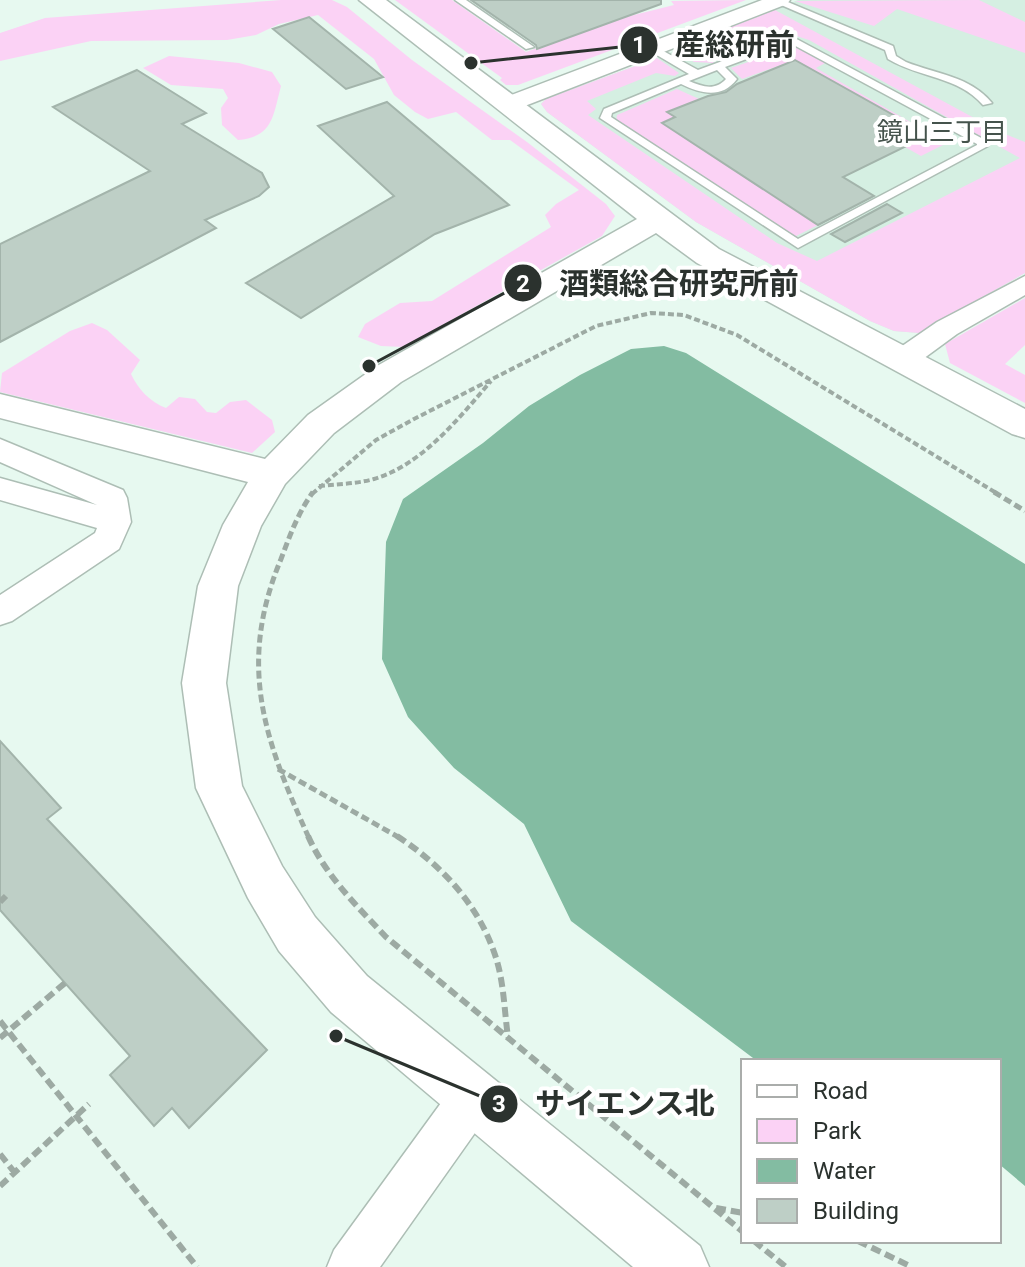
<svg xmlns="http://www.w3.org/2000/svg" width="1025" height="1267" font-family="Roboto,'Noto Sans JP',sans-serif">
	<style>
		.built { fill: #d5efe2 }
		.green { fill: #fbd2f5 }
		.water { fill: #83bca2 }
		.building { fill: #becfc6; stroke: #a3b4ab; stroke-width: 2 }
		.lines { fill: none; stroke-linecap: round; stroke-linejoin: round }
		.service-casing { stroke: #adbeb5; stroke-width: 3 }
		.minor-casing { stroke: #adbeb5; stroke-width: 3 }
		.tertiary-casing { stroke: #adbeb5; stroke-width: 3 }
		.path-far2 { stroke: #9daaa3; stroke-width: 4; stroke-dasharray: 6 3; stroke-linecap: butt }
		.path-far1 { stroke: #9daaa3; stroke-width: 5; stroke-dasharray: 8 4; stroke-linecap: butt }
		.path { stroke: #9daaa3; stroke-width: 6; stroke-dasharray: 10 5; stroke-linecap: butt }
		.service { fill: #fff; fill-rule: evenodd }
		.minor { fill: #fff; fill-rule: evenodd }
		.tertiary { fill: #fff; fill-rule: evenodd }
		.labels { text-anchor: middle; stroke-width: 8; stroke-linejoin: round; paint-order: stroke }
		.far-neighbourhood-label { font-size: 26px; fill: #45534c; stroke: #fff }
		.leader { fill: none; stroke: #2b322e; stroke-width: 3 }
		.callout-dot { fill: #2b322e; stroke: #fff; stroke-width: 3 }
		.mark-label { font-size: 24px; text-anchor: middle; font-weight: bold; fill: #fff }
		.callout-label { font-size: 30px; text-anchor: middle; font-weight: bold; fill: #2b322e; stroke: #fff; stroke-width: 8; stroke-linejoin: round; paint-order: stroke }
	</style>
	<rect width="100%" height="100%" fill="#e7f9f0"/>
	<!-- built -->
	<path class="built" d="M798,0H1025V273L919,333L894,331L870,321L696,222L547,112L541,104L546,99L657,58Z"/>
	<!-- green -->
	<path class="green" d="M281,0H332L347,7L412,60L527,142L606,204L615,216L602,236L403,347L381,346L358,337L365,324L400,303L432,301L551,227L545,215L556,204L579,190L510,140H492L456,112L428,119L415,112L394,95L374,59L318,15L279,24L256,35L227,40L91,41L0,61V33L45,18Z
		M395,0H452L526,52L622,18L674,5L671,1L746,0L518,85H506L500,80L502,78Z
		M979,0L1025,22V53L897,9L874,26L795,1Z
		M775,10L1000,132L1025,142V273L919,333L894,331L870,321L696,222L547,112L541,104L546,99L657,58L679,73L675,76L656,73L587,101L596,109L588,115L777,243L817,261L1020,158L809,40L771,28L710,50L718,57L713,63L694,62L676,52L677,48Z
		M797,45L827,62L816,68L947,143L921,156L905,147L929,135L795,60L742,79L731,68Z
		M169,56L239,63L272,72L281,86C273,116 273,137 238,140L222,125L221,108L228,98L223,89L171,85L143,68Z
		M677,89L699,99L668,112L675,117L663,124L818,225L794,237L616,122L617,115Z
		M1025,298V345L1005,364L1025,375V403L950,363L945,344Z
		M92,323L107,330L140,360L131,374C138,389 150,402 166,408L179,397L195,399L207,412L216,413L230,402L246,400L272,420L275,432L252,453L0,392L2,373L70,331Z"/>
	<!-- water -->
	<path class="water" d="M664,346L686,353L1025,564V1186L999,1164V1061H757L571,921L524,824L454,768L408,717L382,659L386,542L403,499L483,443L529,406L580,375L631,349Z"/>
	<!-- building -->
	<path class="building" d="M471,0H661V4L537,49L536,45Z
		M309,17L383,77L346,89L273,29Z
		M795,60L929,135L843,177L874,196L818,225L662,123L675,117L667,112L708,96L726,92L737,84Z
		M137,70L206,113L182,124L262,173L269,187L259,196L205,220L216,228L0,342V244L150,171L53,107Z
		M387,102L509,205L435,234L301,318L246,283L394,196L318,126Z
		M887,204L902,213L845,242L831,234Z
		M0,741L61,808L47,819L267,1050L189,1128L172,1108L154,1126L110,1075L130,1056L0,910Z"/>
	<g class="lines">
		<!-- service casing -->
		<g class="service-casing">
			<path id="service" d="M455,0H466L534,47L526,49Z
				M783,0L893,46L896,56L906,62C936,74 970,76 992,103L983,105C958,76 919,78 888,59L885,50L772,1Z
				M791,36L985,140L988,146L798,248L600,118L604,109L689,74L650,51V47H656L698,70ZM790,43L977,144V145L798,239L611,117L612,113L681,84C701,94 722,99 737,79L725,67ZM717,70L726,79C715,91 703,87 689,81Z"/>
		</g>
		<!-- minor casing -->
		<g class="minor-casing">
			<path id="minor" d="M762,0H790L787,4L517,109H501L498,104L501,99Z
				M1025,276V295L957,334L912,367L902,369L892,367L888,360L892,353L937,322Z
				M0,439L123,490L127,498L131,522L119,549L12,621L0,625V595L95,533L97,528L0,500V478L97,505L0,462Z
				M473,1075L489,1081L495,1097L489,1113L380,1267H327L334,1250L457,1081Z"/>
		</g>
		<!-- tertiary casing -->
		<g class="tertiary-casing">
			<path id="tertiary" d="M359,0H386L719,249L1025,409V438L1012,434L697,263L656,233L401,382L334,433L285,484L261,526L238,586L226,683L242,786L282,866L315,917L367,976L700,1246L709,1267H633L331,1012L279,951L248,898L196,788L182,683L198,586L223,525L248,482L0,418V394L265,459L308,415L377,366L637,219Z"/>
		</g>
		<!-- path-far2 -->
		<path class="path-far2" d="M319,486C337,484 356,484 374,479C422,465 460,417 491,381
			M312,494L376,440L414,419L596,326L651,313L684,315L737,335L998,494"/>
		<!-- path-far1 -->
		<path class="path-far1" d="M994,492L1025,511
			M278,769L400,838
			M309,838C264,739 237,665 281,559C290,535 298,513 313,492"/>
		<!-- path -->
		<path class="path" d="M308,836C326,876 356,905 386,937L743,1232
			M397,836C440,864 477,903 494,952C504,979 504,1009 508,1037
			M0,902L6,896
			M0,1021L197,1267
			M0,1038L65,983
			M0,1154L15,1173
			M0,1186L89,1104
			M716,1208L743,1213
			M754,1241L786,1267
			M858,1241L912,1267"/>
		<!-- service -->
		<use href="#service" class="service"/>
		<!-- minor -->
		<use href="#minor" class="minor"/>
		<!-- tertiary -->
		<use href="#tertiary" class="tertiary"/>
	</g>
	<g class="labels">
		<!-- far-neighbourhood labels -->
		<g class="far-neighbourhood-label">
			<text x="942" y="141">鏡山三丁目</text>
		</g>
	</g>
	<!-- callouts -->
	<path class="leader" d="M471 63L639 45M369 366L523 283M336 1036L499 1104"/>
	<g class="callout-dot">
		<circle cx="471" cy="63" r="8"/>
		<circle cx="369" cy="366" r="8"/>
		<circle cx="336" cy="1036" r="8"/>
		<circle cx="639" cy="45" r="20"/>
		<circle cx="523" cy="283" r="20"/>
		<circle cx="499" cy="1104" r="20"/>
	</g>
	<g class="mark-label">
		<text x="639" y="53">1</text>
		<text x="523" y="292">2</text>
		<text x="499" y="1112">3</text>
	</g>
	<g class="callout-label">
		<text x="735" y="55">産総研前</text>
		<text x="679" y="294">酒類総合研究所前</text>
		<text x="625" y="1114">サイエンス北</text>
	</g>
	<!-- legend -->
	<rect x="741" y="1059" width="260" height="184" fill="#ffffff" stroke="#aaadab" stroke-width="2"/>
	<rect x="757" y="1085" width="40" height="12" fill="#ffffff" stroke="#aaadab" stroke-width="2"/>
	<text x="813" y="1099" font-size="24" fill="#2b322e">Road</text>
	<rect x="757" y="1119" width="40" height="24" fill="#fbd2f5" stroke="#aaadab" stroke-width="2"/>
	<text x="813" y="1139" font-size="24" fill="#2b322e">Park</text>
	<rect x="757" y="1159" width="40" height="24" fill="#83bca2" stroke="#aaadab" stroke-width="2"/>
	<text x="813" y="1179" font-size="24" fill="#2b322e">Water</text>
	<rect x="757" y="1199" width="40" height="24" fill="#becfc6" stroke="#aaadab" stroke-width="2"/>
	<text x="813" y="1219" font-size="24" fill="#2b322e">Building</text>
</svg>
